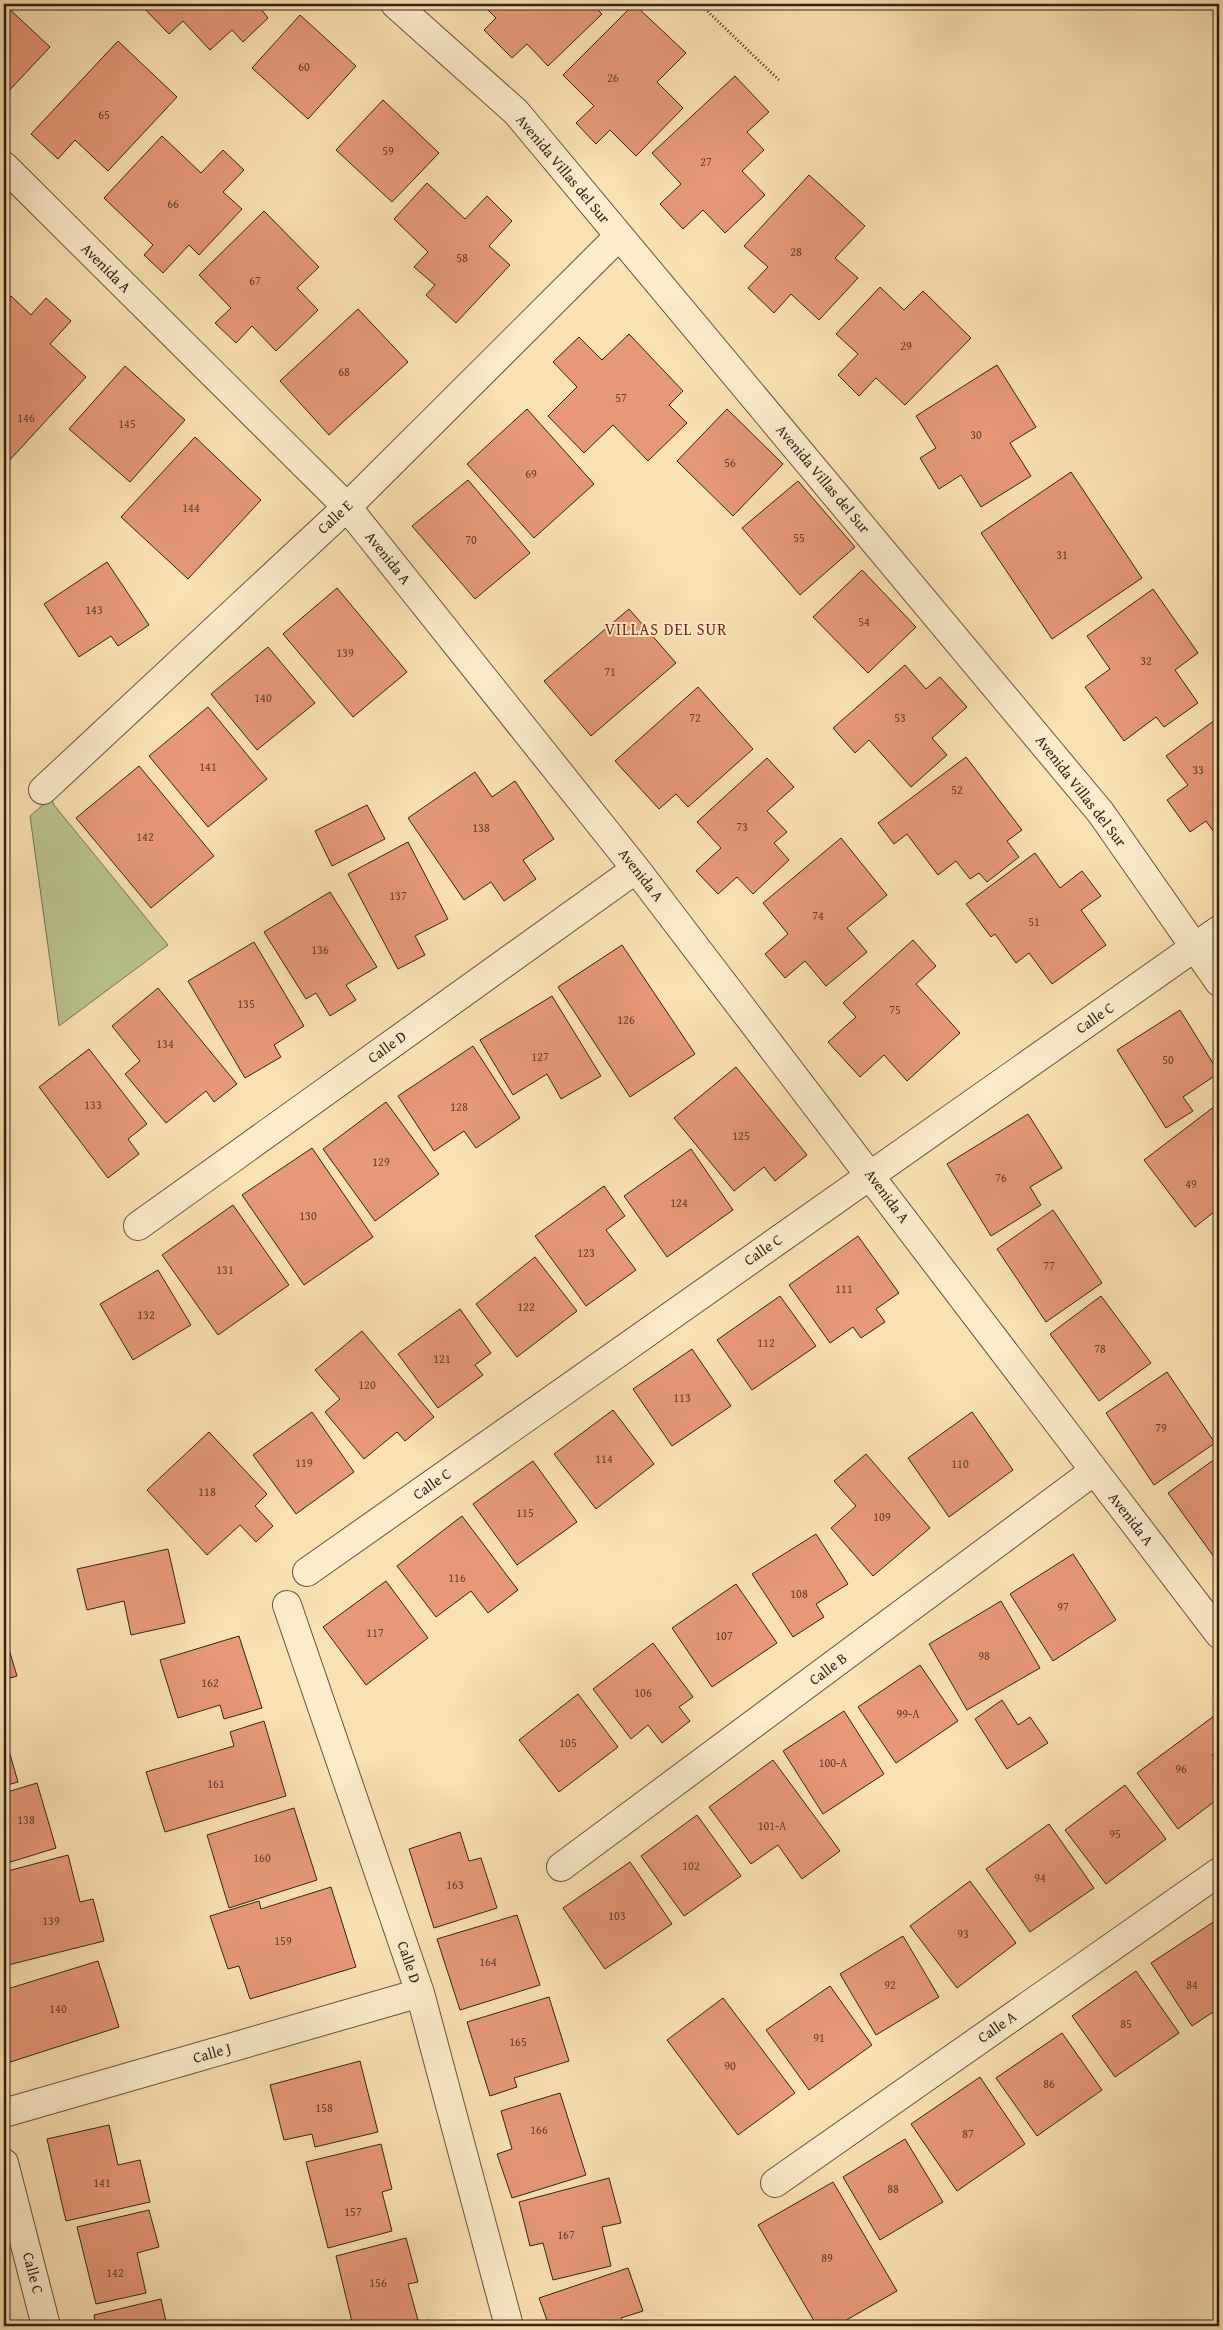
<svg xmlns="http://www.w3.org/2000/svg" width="1223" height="2330" font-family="'Gentium Book Plus',serif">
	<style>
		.green { fill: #bac48f; stroke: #757255 }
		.building { fill: #e69877; stroke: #30211b }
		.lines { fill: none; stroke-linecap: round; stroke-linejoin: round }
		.street-casing { stroke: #625140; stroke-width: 30 }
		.path { stroke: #30211b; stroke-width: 3; stroke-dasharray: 1 2.5; stroke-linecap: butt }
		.street { stroke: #fceccc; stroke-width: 28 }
		.labels { text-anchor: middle; stroke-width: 4; stroke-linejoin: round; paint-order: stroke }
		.number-label { font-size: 12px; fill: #5e3f32 }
		.street-label { font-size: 15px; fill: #30211b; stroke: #fceccc }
		.neighbourhood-label { font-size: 16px; letter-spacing: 1px; fill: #7a1f14; stroke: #fceccc }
	</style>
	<rect width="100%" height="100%" fill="#fae1b1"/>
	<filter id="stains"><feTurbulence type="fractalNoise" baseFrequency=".004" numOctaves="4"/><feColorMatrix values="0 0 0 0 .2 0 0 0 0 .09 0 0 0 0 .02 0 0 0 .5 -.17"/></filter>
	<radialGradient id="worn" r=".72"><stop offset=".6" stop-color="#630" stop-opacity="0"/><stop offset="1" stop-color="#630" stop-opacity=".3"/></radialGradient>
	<!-- green -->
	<path class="green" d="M51,798L54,805L168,945L59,1026L30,816Z"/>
	<!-- building -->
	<path class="building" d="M4,4L50,47L4,96Z
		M140,4H257L268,18L243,42L232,30L210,50L183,21L169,34Z
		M482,4H592L602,14L548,66L527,44L512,58L484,30L496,18Z
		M634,4L686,53L657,82L683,108L636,156L610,130L596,144L576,123L594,106L563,75Z
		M300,15L356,66L308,119L252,68Z
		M118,41L177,97L108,171L75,140L58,159L31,134Z
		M735,76L769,112L747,132L764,150L742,171L765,195L725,233L703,210L683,229L660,204L681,184L652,153Z
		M383,100L439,153L392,202L336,150Z
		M162,136L201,173L223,150L244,170L223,192L242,209L199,255L189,245L163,273L144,255L153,245L104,198Z
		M809,175L865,226L835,258L858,278L819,320L791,294L774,313L748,288L768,267L744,246Z
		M427,183L465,219L487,196L512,221L489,246L510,265L456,323L426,295L435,285L414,267L428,252L394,219Z
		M264,211L319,267L297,288L318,310L276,351L252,326L236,343L215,323L231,308L199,275Z
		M880,287L904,310L923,291L971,338L905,405L876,378L859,396L838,375L858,354L836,334Z
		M11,296L31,315L46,298L71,321L50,344L86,377L8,462L4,458V304Z
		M358,309L408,362L329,435L280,381Z
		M629,334L683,391L669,405L687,423L648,461L613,425L584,453L548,416L577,387L553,362L579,337L602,360Z
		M997,365L1036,427L1010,443L1031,476L981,507L961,475L939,489L920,458L936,448L916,416Z
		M125,366L185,420L130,482L69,429Z
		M527,409L594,484L534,538L467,464Z
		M727,409L783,464L733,516L677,461Z
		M195,437L261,500L188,579L121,517Z
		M1071,472L1142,578L1052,639L981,533Z
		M468,480L530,553L475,599L412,526Z
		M798,481L855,547L800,595L742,528Z
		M107,562L149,625L118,646L111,636L79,657L44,604Z
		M862,570L916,627L868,673L813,617Z
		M337,588L407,672L353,717L283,634Z
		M1153,589L1198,653L1175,670L1198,703L1164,727L1156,717L1124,741L1085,687L1110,669L1087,636Z
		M629,609L676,663L591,736L544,681Z
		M268,647L315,703L257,750L211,694Z
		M905,665L926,689L940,677L967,707L932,738L947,755L911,787L869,740L855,753L833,728Z
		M698,687L753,749L688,807L676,794L659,809L615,761Z
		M208,707L267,779L208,827L149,756Z
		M1219,717V839L1206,821L1190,832L1167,800L1188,785L1166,756Z
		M966,757L1022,830L1007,841L1019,857L987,882L979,873L970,879L956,861L938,875L907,834L894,844L878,823Z
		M767,758L794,787L767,811L787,832L774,843L789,860L753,894L737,877L718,894L696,871L721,848L697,822Z
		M139,766L214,856L151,908L76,818Z
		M475,772L492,797L515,781L554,839L523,860L536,879L504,901L491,882L464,900L408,818Z
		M367,805L385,839L332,866L315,831Z
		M841,838L887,895L847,928L867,952L826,986L805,961L785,978L765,954L788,934L763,903Z
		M408,842L448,919L415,936L425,955L398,969L348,874Z
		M1035,853L1060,888L1082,871L1101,896L1081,910L1106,945L1052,984L1029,953L1016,963L995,934L991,937L966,904Z
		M330,892L377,967L346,985L356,1000L330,1016L316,993L306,999L264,932Z
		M913,940L936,966L916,984L960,1033L907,1081L884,1055L860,1077L828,1042L856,1017L843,1003Z
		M254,942L304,1026L274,1045L281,1057L245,1078L188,981Z
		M622,945L695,1054L630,1097L558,987Z
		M158,988L237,1084L214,1102L206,1091L166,1123L125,1074L140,1061L112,1026Z
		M552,996L601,1076L561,1099L547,1074L513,1095L480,1040Z
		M1180,1010L1219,1073L1183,1097L1193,1111L1166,1128L1117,1050Z
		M473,1046L520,1118L476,1148L464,1131L434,1151L398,1096Z
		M89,1049L147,1124L128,1139L139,1154L108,1178L39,1087Z
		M736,1067L807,1155L775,1181L764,1167L734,1191L674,1118Z
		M386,1102L439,1174L375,1221L323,1149Z
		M1219,1103V1208L1195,1227L1144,1160Z
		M1028,1114L1062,1168L1030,1187L1041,1205L991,1236L947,1164Z
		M312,1148L373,1237L304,1285L242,1195Z
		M691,1149L733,1210L667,1257L624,1196Z
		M604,1186L625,1216L606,1230L636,1270L586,1306L535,1236Z
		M233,1205L289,1285L218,1335L162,1255Z
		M1053,1210L1102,1283L1046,1322L997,1249Z
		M858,1236L899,1293L876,1309L885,1322L861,1338L853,1327L830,1343L789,1285Z
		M535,1257L577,1311L517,1357L476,1304Z
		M158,1270L191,1325L133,1360L100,1304Z
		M780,1296L816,1346L752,1390L717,1340Z
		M1101,1296L1151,1363L1099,1401L1050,1334Z
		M460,1309L491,1353L475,1365L483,1375L438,1408L398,1354Z
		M362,1331L434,1417L405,1441L397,1432L364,1459L325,1412L340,1399L315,1370Z
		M692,1349L731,1406L672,1446L633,1389Z
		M1167,1372L1215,1443L1154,1485L1106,1413Z
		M613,1410L654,1464L596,1509L554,1454Z
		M312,1412L354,1472L296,1514L253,1455Z
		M972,1412L1013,1470L949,1517L908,1458Z
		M209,1432L267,1494L255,1506L273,1526L256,1542L240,1525L207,1555L147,1490Z
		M866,1454L930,1528L873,1576L831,1528L856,1506L834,1481Z
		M1219,1456V1564L1168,1493Z
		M533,1461L577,1522L517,1565L473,1504Z
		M462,1516L518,1590L488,1613L471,1591L436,1617L397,1566Z
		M816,1534L848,1584L816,1604L824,1617L793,1637L752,1574Z
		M168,1549L185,1623L131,1635L124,1601L87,1610L77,1569Z
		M1073,1554L1116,1620L1053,1661L1010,1594Z
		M386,1581L428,1638L366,1685L323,1627Z
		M736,1584L777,1643L712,1687L672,1628Z
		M1001,1601L1040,1668L967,1710L929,1644Z
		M4,1633L17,1676L4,1680Z
		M239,1636L262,1708L224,1719L220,1705L178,1718L160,1660Z
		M653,1643L693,1697L679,1707L690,1721L662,1743L648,1725L631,1739L593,1689Z
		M920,1665L958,1721L896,1763L858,1707Z
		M578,1694L618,1747L559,1792L519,1740Z
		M1002,1700L1018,1725L1030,1717L1048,1743L1007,1769L975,1719Z
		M844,1711L884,1774L823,1814L783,1751Z
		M1214,1716L1219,1724V1750L1212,1755L1219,1765V1798L1178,1829L1137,1773Z
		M264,1721L286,1796L165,1832L146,1772L234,1746L230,1732Z
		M4,1734L18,1782L4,1786Z
		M773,1760L840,1851L802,1879L778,1845L751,1864L709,1807Z
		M37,1783L56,1848L4,1864V1793Z
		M1125,1785L1166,1839L1106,1884L1065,1830Z
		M294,1808L317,1880L229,1908L207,1835Z
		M697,1815L741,1876L684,1916L641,1856Z
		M1049,1824L1094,1888L1030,1932L986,1869Z
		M460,1832L469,1861L481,1858L497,1908L434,1928L409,1849Z
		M68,1855L80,1902L93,1899L104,1941L4,1966V1872Z
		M630,1862L672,1924L605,1969L563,1908Z
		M970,1881L1016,1943L957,1988L910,1926Z
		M331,1887L356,1967L250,1999L239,1966L228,1969L210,1916L259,1901L261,1909Z
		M517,1915L540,1985L460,2010L437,1939Z
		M1218,1919L1219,2008L1192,2026L1151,1963Z
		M903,1936L939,1997L876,2035L840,1974Z
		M98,1961L119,2027L4,2064V1990Z
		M1136,1971L1179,2033L1115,2077L1072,2016Z
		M830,1986L872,2045L809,2090L766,2030Z
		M549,1997L569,2061L514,2078L517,2087L490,2096L467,2022Z
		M723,1998L795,2093L738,2135L667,2040Z
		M1062,2033L1102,2090L1037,2136L996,2078Z
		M360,2061L378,2132L315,2147L312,2134L284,2140L270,2085Z
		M980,2077L1025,2144L957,2191L911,2124Z
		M560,2093L586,2175L512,2198L497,2154L512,2149L501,2111Z
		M109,2125L118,2165L140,2160L150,2202L66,2221L47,2139Z
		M905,2139L943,2202L880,2240L843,2177Z
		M381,2144L392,2189L382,2192L392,2231L328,2248L306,2162Z
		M609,2178L621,2223L602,2227L611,2266L553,2280L543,2243L530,2246L519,2202Z
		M833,2182L897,2291L836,2326H817L758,2225Z
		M149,2210L159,2247L137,2253L146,2293L96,2304L77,2227Z
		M406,2238L418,2282L408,2284L418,2320L392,2326H353L336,2256Z
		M628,2268L643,2311L621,2318L624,2326H549L539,2298Z
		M161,2299L167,2326H96L94,2315Z
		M429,2320L430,2326H403Z"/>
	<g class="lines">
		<!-- street casing -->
		<g class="street-casing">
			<path id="street" d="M395,4L516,112L1101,813L1219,982
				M4,166L347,507L636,869L1219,1634
				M43,790L347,507L619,236
				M138,1226L636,869
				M307,1572L1219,930
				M287,1605L420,1993L509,2326
				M561,1867L1094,1471
				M4,2113L420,1993
				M4,2163L46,2326
				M775,2183L1219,1872"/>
		</g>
		<!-- path -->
		<path class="path" d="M700,4L779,80"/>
		<!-- street -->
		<use href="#street" class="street"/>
	</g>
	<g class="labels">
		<!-- number labels -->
		<g class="number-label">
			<text x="304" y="71">60</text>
			<text x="613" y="82">26</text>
			<text x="104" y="119">65</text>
			<text x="388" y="155">59</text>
			<text x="706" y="166">27</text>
			<text x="173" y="208">66</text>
			<text x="796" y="256">28</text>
			<text x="462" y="262">58</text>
			<text x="255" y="285">67</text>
			<text x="906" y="350">29</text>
			<text x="344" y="376">68</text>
			<text x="621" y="402">57</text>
			<text x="26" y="422">146</text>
			<text x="127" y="428">145</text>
			<text x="976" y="439">30</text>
			<text x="730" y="467">56</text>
			<text x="531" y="478">69</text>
			<text x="191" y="512">144</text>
			<text x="799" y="542">55</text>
			<text x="471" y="544">70</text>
			<text x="1062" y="559">31</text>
			<text x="94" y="614">143</text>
			<text x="864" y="626">54</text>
			<text x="345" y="657">139</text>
			<text x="1146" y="665">32</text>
			<text x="610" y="676">71</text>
			<text x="263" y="702">140</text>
			<text x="695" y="722">72</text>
			<text x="900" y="722">53</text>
			<text x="208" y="771">141</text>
			<text x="1198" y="774">33</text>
			<text x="957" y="794">52</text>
			<text x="742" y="831">73</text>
			<text x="481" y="832">138</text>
			<text x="145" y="841">142</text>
			<text x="398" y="900">137</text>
			<text x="818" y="920">74</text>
			<text x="1034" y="926">51</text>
			<text x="320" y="954">136</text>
			<text x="246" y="1008">135</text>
			<text x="895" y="1014">75</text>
			<text x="626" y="1024">126</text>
			<text x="165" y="1048">134</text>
			<text x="540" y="1061">127</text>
			<text x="1168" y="1064">50</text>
			<text x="93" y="1109">133</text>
			<text x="459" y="1111">128</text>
			<text x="741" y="1140">125</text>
			<text x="381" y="1166">129</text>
			<text x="1001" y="1182">76</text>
			<text x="1191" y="1188">49</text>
			<text x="679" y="1207">124</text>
			<text x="308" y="1220">130</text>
			<text x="586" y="1257">123</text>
			<text x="1049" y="1270">77</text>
			<text x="225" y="1274">131</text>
			<text x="844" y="1293">111</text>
			<text x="526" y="1311">122</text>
			<text x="146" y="1319">132</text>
			<text x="766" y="1347">112</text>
			<text x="1100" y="1353">78</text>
			<text x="442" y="1363">121</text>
			<text x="367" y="1389">120</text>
			<text x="682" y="1402">113</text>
			<text x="1161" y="1432">79</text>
			<text x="604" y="1463">114</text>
			<text x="304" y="1467">119</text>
			<text x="960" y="1468">110</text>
			<text x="207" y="1496">118</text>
			<text x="525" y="1517">115</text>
			<text x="882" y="1521">109</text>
			<text x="457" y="1582">116</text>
			<text x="799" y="1598">108</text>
			<text x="1063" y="1611">97</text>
			<text x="375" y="1637">117</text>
			<text x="724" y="1640">107</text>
			<text x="984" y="1660">98</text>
			<text x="210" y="1687">162</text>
			<text x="643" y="1697">106</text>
			<text x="908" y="1718">99-A</text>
			<text x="568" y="1747">105</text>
			<text x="833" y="1767">100-A</text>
			<text x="1181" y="1773">96</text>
			<text x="216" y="1788">161</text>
			<text x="26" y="1824">138</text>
			<text x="772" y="1830">101-A</text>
			<text x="1115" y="1838">95</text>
			<text x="262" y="1862">160</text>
			<text x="691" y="1870">102</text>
			<text x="1040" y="1882">94</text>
			<text x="455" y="1889">163</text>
			<text x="617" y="1920">103</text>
			<text x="51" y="1925">139</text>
			<text x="963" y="1938">93</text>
			<text x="283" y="1945">159</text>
			<text x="488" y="1966">164</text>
			<text x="890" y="1989">92</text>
			<text x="1192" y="1989">84</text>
			<text x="58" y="2013">140</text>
			<text x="1126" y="2028">85</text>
			<text x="819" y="2042">91</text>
			<text x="518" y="2046">165</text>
			<text x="730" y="2070">90</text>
			<text x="1049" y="2088">86</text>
			<text x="324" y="2112">158</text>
			<text x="539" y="2134">166</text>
			<text x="968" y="2138">87</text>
			<text x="102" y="2187">141</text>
			<text x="893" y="2193">88</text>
			<text x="353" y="2216">157</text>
			<text x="566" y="2239">167</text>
			<text x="827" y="2262">89</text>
			<text x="115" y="2277">142</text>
			<text x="378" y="2287">156</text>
		</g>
		<!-- street labels -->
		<g class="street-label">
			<text transform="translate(563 169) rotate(50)" y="5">Avenida Villas del Sur</text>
			<text transform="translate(106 268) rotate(45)" y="5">Avenida A</text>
			<text transform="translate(823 479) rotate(50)" y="5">Avenida Villas del Sur</text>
			<text transform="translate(335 517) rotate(-43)" y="5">Calle E</text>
			<text transform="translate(388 558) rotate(51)" y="5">Avenida A</text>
			<text transform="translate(1081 791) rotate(52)" y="5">Avenida Villas del Sur</text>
			<text transform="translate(641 875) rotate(52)" y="5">Avenida A</text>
			<text transform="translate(1095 1018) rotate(-35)" y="5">Calle C</text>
			<text transform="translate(387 1047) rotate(-36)" y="5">Calle D</text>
			<text transform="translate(887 1196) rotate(53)" y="5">Avenida A</text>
			<text transform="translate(763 1250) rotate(-35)" y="5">Calle C</text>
			<text transform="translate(432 1484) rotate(-35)" y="5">Calle C</text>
			<text transform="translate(1131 1519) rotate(52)" y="5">Avenida A</text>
			<text transform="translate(828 1669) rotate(-37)" y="5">Calle B</text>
			<text transform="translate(409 1962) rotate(71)" y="5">Calle D</text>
			<text transform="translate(997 2027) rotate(-35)" y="5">Calle A</text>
			<text transform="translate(212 2053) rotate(-16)" y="5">Calle J</text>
			<text transform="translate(33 2273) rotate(75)" y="5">Calle C</text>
		</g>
		<!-- neighbourhood labels -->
		<g class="neighbourhood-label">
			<text x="666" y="635">VILLAS DEL SUR</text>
		</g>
	</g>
	<!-- margin -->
	<rect width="1223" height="2330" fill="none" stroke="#fae1b1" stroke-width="20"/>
	<rect x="5" y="5" width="1213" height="2320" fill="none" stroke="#30211b" stroke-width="2.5"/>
	<rect x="10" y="10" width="1203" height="2310" fill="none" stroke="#30211b"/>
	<rect width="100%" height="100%" filter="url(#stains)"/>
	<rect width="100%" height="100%" fill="url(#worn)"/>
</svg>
